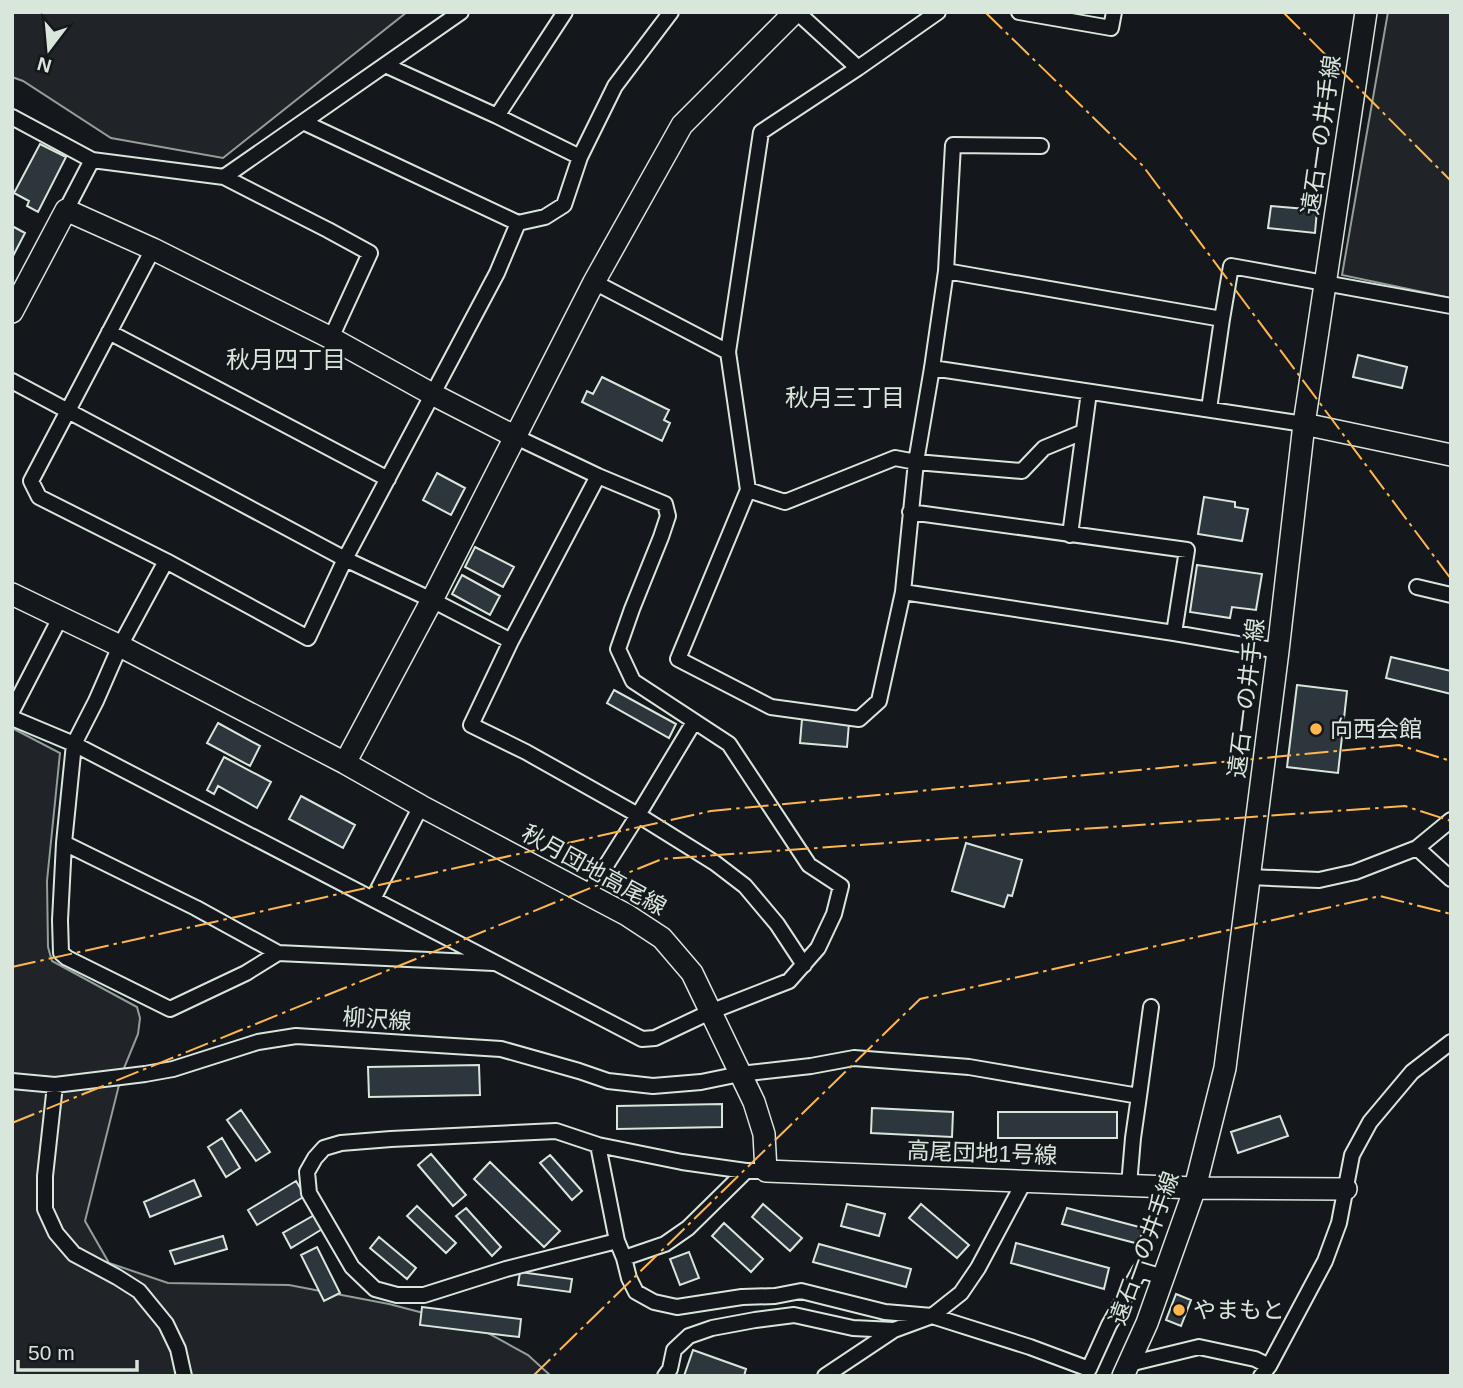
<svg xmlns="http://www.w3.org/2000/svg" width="1463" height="1388" font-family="Helvetica,'Noto Sans JP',sans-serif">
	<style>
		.green { fill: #202428; stroke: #939e99; stroke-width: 2 }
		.building { fill: #2c363c; stroke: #d8e6dc; stroke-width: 2 }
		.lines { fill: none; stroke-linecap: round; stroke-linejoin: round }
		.street-casing { stroke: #d8e6dc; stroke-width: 18 }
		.secondary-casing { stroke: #d8e6dc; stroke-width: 24 }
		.street { stroke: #14181c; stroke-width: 14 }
		.secondary { stroke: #14181c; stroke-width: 21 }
		.power { stroke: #ffb74d; stroke-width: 2; stroke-dasharray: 24 5 3.5 5; stroke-linecap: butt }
		.poi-dot { fill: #ffb74d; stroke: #14181c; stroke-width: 2.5 }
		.labels { text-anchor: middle; stroke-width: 5; stroke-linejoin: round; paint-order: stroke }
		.street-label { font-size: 23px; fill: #d8e6dc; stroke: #14181c }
		.poi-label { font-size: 23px; fill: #d8e6dc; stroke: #14181c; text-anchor: start }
		.neighbourhood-label { font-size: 24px; fill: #d8e6dc; stroke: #14181c }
	</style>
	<rect width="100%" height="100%" fill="#14181c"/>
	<!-- green -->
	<path class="green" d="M12,12H407L223,158L111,138L23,81L12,77Z
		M1388,12H1451V298L1342,275Z
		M12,728L60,753L47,881L48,947L52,961L137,1007L140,1018L138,1034L122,1073L85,1221L109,1263L168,1283L289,1285L389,1304L477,1327L528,1355L551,1376H12Z"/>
	<!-- building -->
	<path class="building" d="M40,144L66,157L38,212L27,206L29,201L14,193Z
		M1271,206L1317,210L1315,233L1268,228Z
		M12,226L25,233L12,258Z
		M1358,355L1407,367L1402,388L1353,377Z
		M602,377L669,410L664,420L670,423L662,441L582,402L587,391L593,394Z
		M437,473L465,488L451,515L423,500Z
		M1204,497L1235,502V507L1248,509L1242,541L1198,534Z
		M475,547L514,567L503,587L465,567Z
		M1197,565L1262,574L1256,610L1232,607L1230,618L1190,612Z
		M462,575L500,596L490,615L452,594Z
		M1391,657L1451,671V694L1386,678Z
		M1297,685L1347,691L1338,773L1287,767Z
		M614,690L676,724L669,738L607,703Z
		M802,719L849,723L847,747L800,743Z
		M218,723L260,746L250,766L207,743Z
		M224,757L271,782L257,808L218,786L214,794L207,790Z
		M301,796L355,825L343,848L289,819Z
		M966,843L1022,860L1012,896L1008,895L1004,907L952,891Z
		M479,1065L480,1095L369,1097L368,1067Z
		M722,1104V1127L617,1129V1106Z
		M872,1108L953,1112L952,1137L871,1133Z
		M241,1110L270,1152L256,1161L227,1120Z
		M998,1112H1117V1138H998Z
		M1280,1116L1288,1136L1238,1153L1231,1132Z
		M222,1138L240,1168L226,1177L208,1147Z
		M431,1154L466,1195L453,1206L418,1165Z
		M550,1155L582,1191L572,1200L540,1163Z
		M490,1162L560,1231L544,1247L474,1179Z
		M194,1180L201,1196L150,1217L144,1202Z
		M296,1181L305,1196L257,1225L248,1210Z
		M763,1204L802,1238L790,1251L752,1217Z
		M847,1204L885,1214L879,1236L841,1226Z
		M921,1204L969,1245L957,1258L909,1218Z
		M417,1206L456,1243L446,1253L407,1216Z
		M466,1208L501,1247L492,1256L456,1216Z
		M1067,1208L1143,1228L1139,1244L1062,1224Z
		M316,1214L324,1228L291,1248L283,1233Z
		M724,1223L763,1259L751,1272L712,1236Z
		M223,1236L227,1249L175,1264L170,1251Z
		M379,1237L416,1268L407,1279L370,1248Z
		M1016,1243L1109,1268L1104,1289L1011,1263Z
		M819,1244L911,1269L906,1287L813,1262Z
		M317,1247L340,1293L324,1301L301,1255Z
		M689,1252L699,1278L680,1285L670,1259Z
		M520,1272L572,1279L570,1292L518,1285Z
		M1176,1294L1191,1300L1181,1326L1166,1320Z
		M422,1307L521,1319L519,1337L420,1325Z
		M693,1350L746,1369L744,1376H684Z"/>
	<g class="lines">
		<!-- street casing -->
		<g class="street-casing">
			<path id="street" d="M797,12L858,68
				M938,12L858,68L761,132L728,352L748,490L678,659L771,707L859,719L879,701L903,592L916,462L932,368L946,271L953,145L1041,146
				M1019,12L1111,28L1114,12
				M385,65L497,116L580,157
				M497,116L565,12
				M12,117L92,160L224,177L328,230L370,253L331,338
				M303,122L518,223L545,217L564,205L580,157L615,86L671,12
				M224,177L461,12
				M66,210L92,160
				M153,249L31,481L39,497L166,561L308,638L345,559L497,273L518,223
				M946,271L1222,319L1231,266L1451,306
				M594,282L728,352
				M109,332L388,479
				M932,368L1304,424
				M12,381L345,559L432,600L511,641
				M1209,409L1222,319
				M598,476L511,641L471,725L526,752L638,815L715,863L745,886L777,924L804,965
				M748,490L785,502L895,458L916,462L1022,471L1044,448L1083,432
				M910,512L1187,550L1174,633
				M1070,535L1089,392
				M166,561L120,646L96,701L74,744L64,843L60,920L61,953L67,958L170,1009L246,973L278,953L494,963
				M1417,587L1451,595
				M903,592L1174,633L1278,651
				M12,711L60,618
				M12,718L74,744L642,1039L655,1038L710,1012L789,981L818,948L834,914L841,886L809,865L729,744L633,681L618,649L632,609L661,537L668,516L665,504L598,476L516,437
				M64,843L196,908L278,953
				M1417,848L1451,879
				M1250,877L1319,880L1355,872L1417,848L1451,820
				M588,894L638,815L694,722
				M373,899L421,806
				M12,1081L55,1085L145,1074L173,1069L258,1042L296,1036L501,1049L579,1071L608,1081L653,1086L701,1082L740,1074L811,1066L854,1058L969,1067L1139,1096L1133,1138L1129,1185
				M55,1085L45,1176V1209L56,1233L74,1254L117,1277L139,1291L166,1324L178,1349L184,1376
				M1139,1096L1151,1007
				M598,1145L617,1241L624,1258L629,1278L636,1292L654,1302L677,1307L742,1297L775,1296L801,1291L885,1312L932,1316L1030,1347L1089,1369L1109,1325L1140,1270L1163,1277
				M617,1241L506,1269L424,1295H397L375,1289L352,1267L309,1193L307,1172L315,1158L324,1148L341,1143L391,1139L556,1131L598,1145L682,1162L746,1171H766
				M624,1258L665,1244L688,1228L746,1171
				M1129,1364L1199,1347L1255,1359L1269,1366
				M665,1376L670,1369L674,1350L689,1336L712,1328L755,1320L794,1315L853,1328L894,1330L932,1316L961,1293L978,1268L1024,1182
				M825,1376L894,1330
				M1261,1376L1269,1366L1325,1261L1339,1223L1352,1155L1370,1122L1412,1072L1451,1042"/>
		</g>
		<!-- secondary casing -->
		<g class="secondary-casing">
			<path id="secondary" d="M12,312L66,210L153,249L331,338L432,394L516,437
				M1304,424L1451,455
				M12,594L120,646L345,763L421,806L627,915L662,938L692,973L754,1102L764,1134L766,1171L1195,1188L1346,1189
				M345,763L432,600L594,282L682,125L795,12
				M1123,1376L1147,1323L1195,1188L1225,1068L1278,651L1304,424L1366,12"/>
		</g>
		<!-- street -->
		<use href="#street" class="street"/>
		<!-- secondary -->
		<use href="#secondary" class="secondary"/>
		<!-- power -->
		<path class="power" d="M985,12L1143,166L1451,579
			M1283,12L1451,181
			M12,967L711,811L1399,745L1451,761
			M12,1123L662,859L1405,806L1451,821
			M533,1376L920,999L1380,896L1451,914"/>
	</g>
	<!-- markers -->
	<g class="poi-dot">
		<circle cx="1316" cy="729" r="7"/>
		<circle cx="1179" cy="1310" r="7"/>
	</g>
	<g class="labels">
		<!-- street labels -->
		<g class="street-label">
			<text transform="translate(1321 135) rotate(-82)" y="8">遠石一の井手線</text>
			<text transform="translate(1246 698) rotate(-83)" y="8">遠石一の井手線</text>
			<text transform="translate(594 870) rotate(29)" y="8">秋月団地高尾線</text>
			<text transform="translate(377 1019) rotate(4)" y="8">柳沢線</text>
			<text transform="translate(982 1153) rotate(2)" y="8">高尾団地1号線</text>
			<text transform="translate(1144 1248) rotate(-70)" y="8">遠石一の井手線</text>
		</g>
		<!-- poi labels -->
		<g class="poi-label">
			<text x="1330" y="737">向西会館</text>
			<text x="1193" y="1318">やまもと</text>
		</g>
		<!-- neighbourhood labels -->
		<g class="neighbourhood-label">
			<text x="286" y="368">秋月四丁目</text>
			<text x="845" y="406">秋月三丁目</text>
		</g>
	</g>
	<!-- border -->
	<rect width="1463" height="1388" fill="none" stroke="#d8e6dc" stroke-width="28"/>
	<!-- north arrow -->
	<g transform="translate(49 49) rotate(196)" stroke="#14181c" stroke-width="5" paint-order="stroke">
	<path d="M0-5L12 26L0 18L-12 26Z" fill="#d8e6dc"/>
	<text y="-10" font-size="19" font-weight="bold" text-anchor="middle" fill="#d8e6dc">N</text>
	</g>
	<!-- scale -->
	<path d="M18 1360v10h119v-10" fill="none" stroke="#d8e6dc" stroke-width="3.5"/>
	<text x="28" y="1360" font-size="21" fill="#d8e6dc" stroke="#14181c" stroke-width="5" paint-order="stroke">50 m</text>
</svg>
